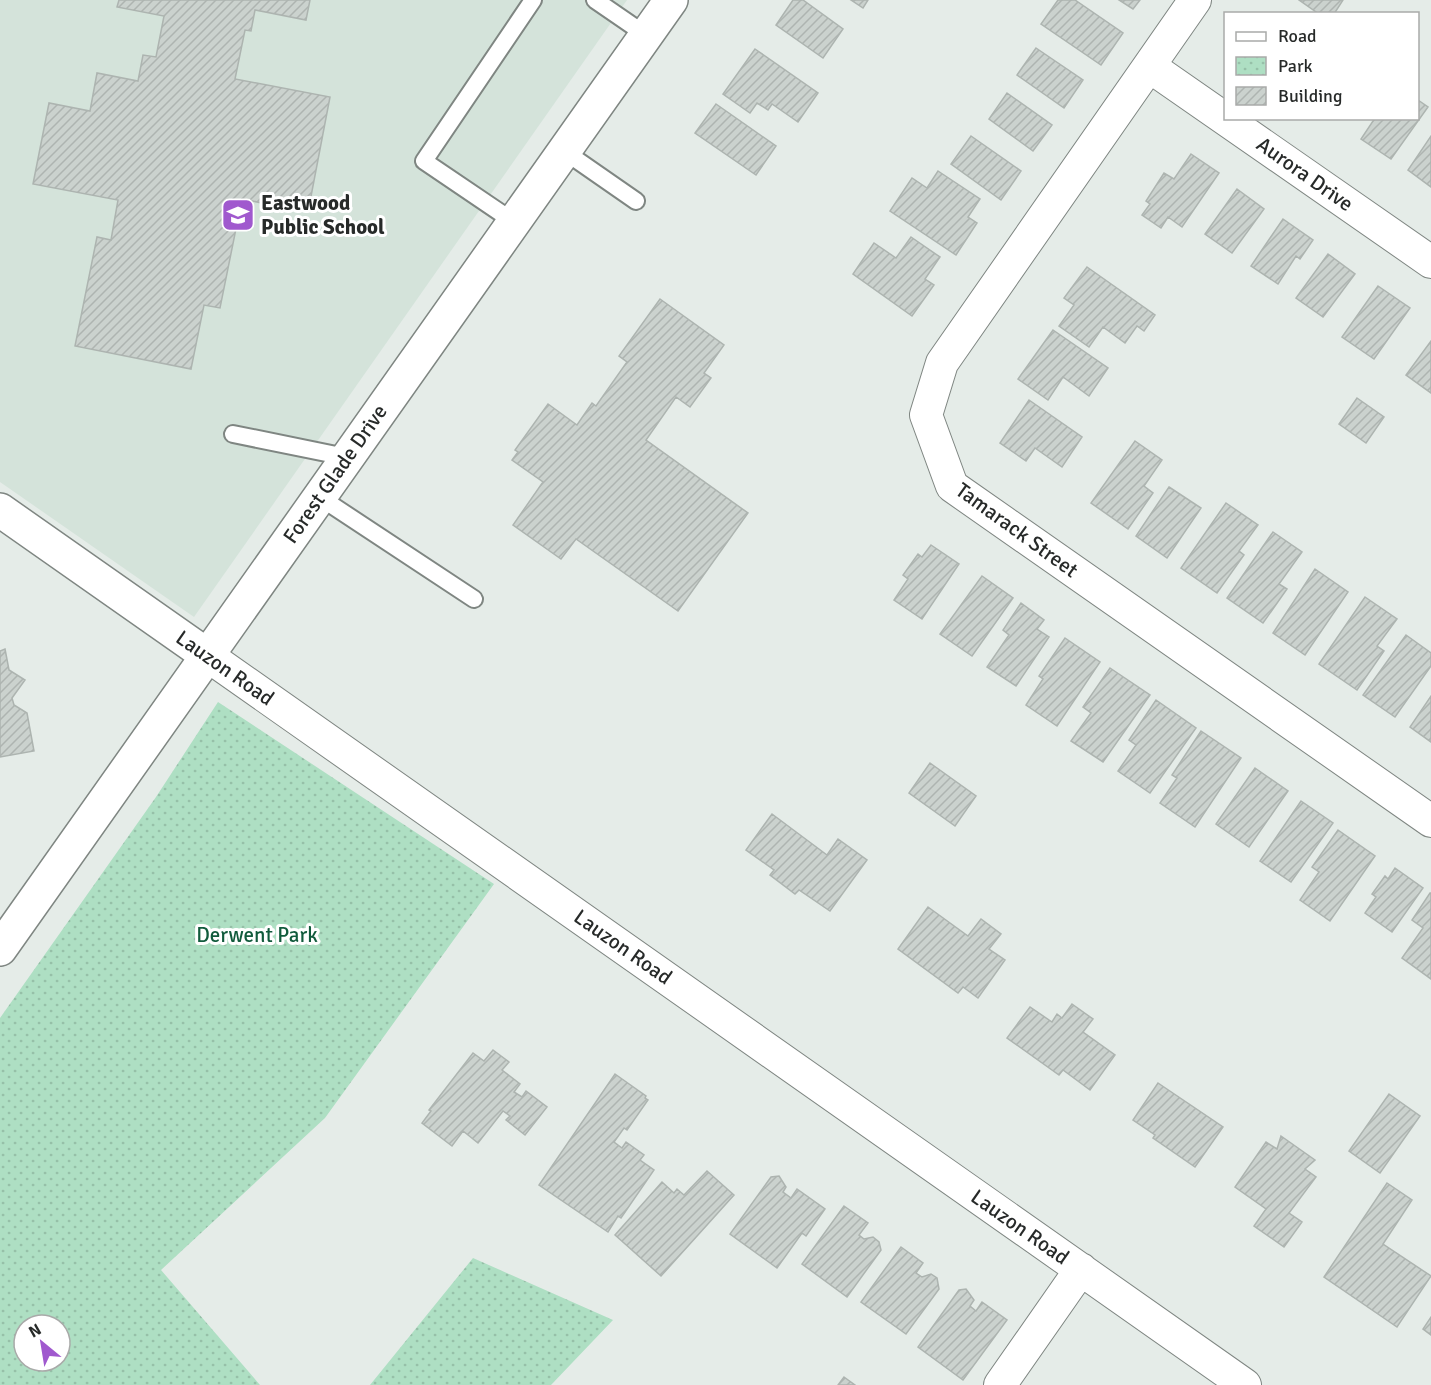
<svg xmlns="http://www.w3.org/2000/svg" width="1431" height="1385" font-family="Signika,sans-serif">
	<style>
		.built { fill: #d4e3da }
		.park { fill: url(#park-dots); fill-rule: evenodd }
		.building { fill: url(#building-hatch); stroke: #adb4b0; stroke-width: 1.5 }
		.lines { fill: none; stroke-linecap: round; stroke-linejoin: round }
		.lane-casing { stroke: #7f8682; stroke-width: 20 }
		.street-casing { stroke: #7f8682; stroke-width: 34 }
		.secondary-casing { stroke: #7f8682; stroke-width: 36 }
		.lane { stroke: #fff; stroke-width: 16 }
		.street { stroke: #fff; stroke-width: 32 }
		.secondary { stroke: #fff; stroke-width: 33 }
		.labels { text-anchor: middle; stroke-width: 6; stroke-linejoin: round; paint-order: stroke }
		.street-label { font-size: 21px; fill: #272a29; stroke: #fff }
		.poi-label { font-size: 21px; font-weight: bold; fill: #272a29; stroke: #fff; text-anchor: start }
		.park-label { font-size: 21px; fill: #115b3c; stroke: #fff }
	</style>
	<defs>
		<pattern id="park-dots" width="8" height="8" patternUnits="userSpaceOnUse" patternTransform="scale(1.5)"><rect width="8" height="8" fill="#aedfc3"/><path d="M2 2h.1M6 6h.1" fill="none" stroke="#96c0a8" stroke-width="1.8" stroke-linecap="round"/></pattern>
		<pattern id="building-hatch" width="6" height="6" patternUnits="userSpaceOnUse" patternTransform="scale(1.5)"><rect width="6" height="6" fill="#cbd2ce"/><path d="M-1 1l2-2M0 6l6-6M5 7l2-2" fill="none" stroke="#aeb4b1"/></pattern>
	</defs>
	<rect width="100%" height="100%" fill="#e5ece8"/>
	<!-- built -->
	<path class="built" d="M0,0H627L194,617L0,482Z"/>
	<!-- park -->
	<path class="park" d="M218,702L494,884L325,1118L161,1270L260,1385H0V1018L156,797ZM24,1325H60V1361H24Z
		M473,1258L613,1320L551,1385H370Z"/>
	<!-- building -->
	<path class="building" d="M119,0H310L306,20L255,10L251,31L245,30L235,79L330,97L308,212L242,199L220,308L204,305L191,369L75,346L97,237L111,240L118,200L33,184L49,103L90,111L97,73L138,81L143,55L156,57L164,16L117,7Z
		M793,0H803L843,29L823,58L776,25Z
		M851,0H868L863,8Z
		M1058,0H1075L1123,33L1101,65L1041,24Z
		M1119,0H1140L1133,9Z
		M1299,0H1343L1334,14H1319Z
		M1036,48L1083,80L1064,108L1017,75Z
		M755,49L818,93L798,122L772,104L768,110L757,103L750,113L723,94Z
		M1007,93L1052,125L1033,151L989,119Z
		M1418,100L1428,107L1391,159L1361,139L1375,118H1418Z
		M716,104L776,146L756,175L695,133Z
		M971,136L1021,171L1001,200L951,164Z
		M1431,136V187L1408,170Z
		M1191,154L1219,173L1182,227L1168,217L1161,228L1142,215L1150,204L1146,201L1164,173L1174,179Z
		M938,171L980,199L968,217L977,223L956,255L890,211L912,178L927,188Z
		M1237,189L1264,209L1232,253L1205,234Z
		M1283,219L1313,240L1300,259L1296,256L1278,284L1251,266Z
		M911,237L940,257L925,279L934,285L912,316L853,274L874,243L896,258Z
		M1328,254L1355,274L1323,317L1296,298Z
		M1087,267L1155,315L1144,331L1137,326L1125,343L1103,327L1089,347L1059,326L1074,305L1064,298Z
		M1378,286L1410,308L1374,359L1342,337Z
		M660,299L724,345L704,373L711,378L690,407L676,397L646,440L748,513L678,611L576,539L561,559L513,525L543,482L512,460L518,452L515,450L548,404L577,425L592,403L596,406L627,362L619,356Z
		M1053,330L1108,368L1089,396L1063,377L1048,400L1018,379Z
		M1431,341V393L1406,375Z
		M1357,398L1384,417L1366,443L1339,424Z
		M1029,400L1082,437L1062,467L1035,448L1026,461L1000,443Z
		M1135,441L1162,460L1144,486L1153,493L1128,529L1091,503Z
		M1169,487L1201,508L1167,558L1136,536Z
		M1226,503L1258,525L1239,551L1244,555L1217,593L1181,568Z
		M1273,532L1302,552L1279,584L1287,589L1263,623L1227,598Z
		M931,545L959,564L922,619L894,600L908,579L903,575L918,554L922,557Z
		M1315,569L1348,592L1305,655L1273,633Z
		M982,576L1013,598L972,656L940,634Z
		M1365,597L1397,619L1377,646L1384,651L1357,690L1319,664Z
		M1021,603L1044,620L1037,629L1049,637L1016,686L987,667L1009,635L1003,630Z
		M1406,635L1431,653V666L1395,717L1363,695Z
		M1065,638L1100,662L1057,726L1026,705L1043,679L1039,676Z
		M5,649L9,670L25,680L12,698L14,705L27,713L34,751L0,757V651Z
		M1110,668L1150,695L1103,762L1071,741L1091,713L1083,707Z
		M1431,696V742L1410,727Z
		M1156,700L1196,728L1150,793L1118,771L1136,745L1129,740Z
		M1201,731L1241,758L1195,827L1160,803L1177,778L1172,775Z
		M930,763L976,796L955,826L909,793Z
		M1255,768L1288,791L1249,847L1216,824Z
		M1301,801L1333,823L1291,882L1260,861Z
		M772,814L827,855L838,839L867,860L830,911L799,890L795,894L770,875L774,870L746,850Z
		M1338,830L1375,856L1330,921L1300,900L1319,872L1312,867Z
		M1395,868L1423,888L1392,932L1365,913L1376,897L1372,894L1385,876L1388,879Z
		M1430,893H1431V979L1402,958L1423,928L1412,920Z
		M928,907L968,936L981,919L1001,934L989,949L1005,960L978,998L963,987L958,993L898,949Z
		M1072,1004L1093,1019L1083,1032L1115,1055L1090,1090L1063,1070L1059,1075L1007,1038L1030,1007L1052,1022L1057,1014L1062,1018Z
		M493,1050L509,1062L502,1070L520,1084L514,1092L522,1097L526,1091L547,1107L525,1135L506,1120L510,1116L503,1111L478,1143L463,1131L452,1146L422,1123L431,1111L429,1110L473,1053L484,1061Z
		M615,1074L646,1096L645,1098L648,1100L627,1130L624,1128L614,1142L622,1148L626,1142L644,1155L640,1160L654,1170L621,1218L618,1216L608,1232L539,1185Z
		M1158,1083L1223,1127L1195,1167L1153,1138L1155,1135L1133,1120Z
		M1389,1094L1420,1116L1380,1173L1349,1151Z
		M1281,1136L1315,1160L1305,1169L1316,1177L1289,1213L1302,1222L1284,1247L1254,1226L1266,1209L1235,1187L1266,1142L1277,1149Z
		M707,1171L734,1195L661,1276L615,1235L662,1182L674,1193L677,1189L684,1195Z
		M779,1176L786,1187L783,1192L791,1198L797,1189L825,1209L806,1236L802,1233L777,1268L730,1234L771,1177Z
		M1387,1183L1412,1200L1383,1244L1431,1276L1397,1327L1324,1277Z
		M844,1206L868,1223L859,1235L864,1239L873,1237L879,1242L881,1250L847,1297L802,1264Z
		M901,1247L923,1263L916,1273L922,1277L931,1274L937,1278L939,1289L906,1334L861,1302Z
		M966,1289L974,1300L970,1306L976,1311L982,1302L1007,1320L963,1380L918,1347L959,1290Z
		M1431,1317V1335L1423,1329Z
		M844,1377L855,1385H838Z"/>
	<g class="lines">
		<!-- lane casing -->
		<g class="lane-casing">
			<path id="lane" d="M595,0L646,35
				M564,151L636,201
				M514,222L424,161L533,0
				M233,434L346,457
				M318,496L474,599"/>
		</g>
		<!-- street casing -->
		<g class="street-casing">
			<path id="street" d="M1195,0L942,363L926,415L952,486L1431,821
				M1149,66L1431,262
				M208,656L1245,1385
				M1000,1385L1081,1269"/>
		</g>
		<!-- secondary casing -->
		<g class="secondary-casing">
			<path id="secondary" d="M0,510L208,656
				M0,949L671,0"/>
		</g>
		<!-- lane -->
		<use href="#lane" class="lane"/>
		<!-- street -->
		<use href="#street" class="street"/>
		<!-- secondary -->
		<use href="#secondary" class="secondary"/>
	</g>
	<!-- icons -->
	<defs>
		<g id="school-square" transform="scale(1.725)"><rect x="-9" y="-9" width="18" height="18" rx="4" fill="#a059ce" stroke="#fff"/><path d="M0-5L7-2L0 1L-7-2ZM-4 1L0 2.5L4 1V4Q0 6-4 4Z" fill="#fff"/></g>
	</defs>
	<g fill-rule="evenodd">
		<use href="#school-square" x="238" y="215"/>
	</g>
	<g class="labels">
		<!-- street labels -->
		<g class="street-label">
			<text transform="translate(1305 174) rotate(35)" y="7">Aurora Drive</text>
			<text transform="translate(335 474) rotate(-55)" y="7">Forest Glade Drive</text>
			<text transform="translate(1017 530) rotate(36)" y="7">Tamarack Street</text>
			<text transform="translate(225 668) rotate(35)" y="7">Lauzon Road</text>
			<text transform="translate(623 947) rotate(35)" y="7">Lauzon Road</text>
			<text transform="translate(1020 1227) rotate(35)" y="7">Lauzon Road</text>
		</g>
		<!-- poi labels -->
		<g class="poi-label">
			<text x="261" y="210">Eastwood<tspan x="261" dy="24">Public School</tspan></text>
		</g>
		<!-- park labels -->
		<g class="park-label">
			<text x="257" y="942">Derwent Park</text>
		</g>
	</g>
	<!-- legend -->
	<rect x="1224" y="12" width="195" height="108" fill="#ffffff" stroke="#a9aaa9" stroke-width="1.5"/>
	<rect x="1236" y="32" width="30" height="9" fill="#ffffff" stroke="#a9aaa9" stroke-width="1.5"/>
	<text x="1278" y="42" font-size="18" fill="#272a29">Road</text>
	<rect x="1236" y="57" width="30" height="18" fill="url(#park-dots)" stroke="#a9aaa9" stroke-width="1.5"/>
	<text x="1278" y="72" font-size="18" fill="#272a29">Park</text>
	<rect x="1236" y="87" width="30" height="18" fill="url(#building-hatch)" stroke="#a9aaa9" stroke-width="1.5"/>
	<text x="1278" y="102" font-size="18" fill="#272a29">Building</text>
	<!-- north arrow -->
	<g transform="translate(42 1343) rotate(330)"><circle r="28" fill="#ffffff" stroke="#a9aaa9" stroke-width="1.5"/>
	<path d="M0-4.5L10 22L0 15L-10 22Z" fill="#a059ce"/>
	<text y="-9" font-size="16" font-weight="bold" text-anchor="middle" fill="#272a29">N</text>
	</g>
</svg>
